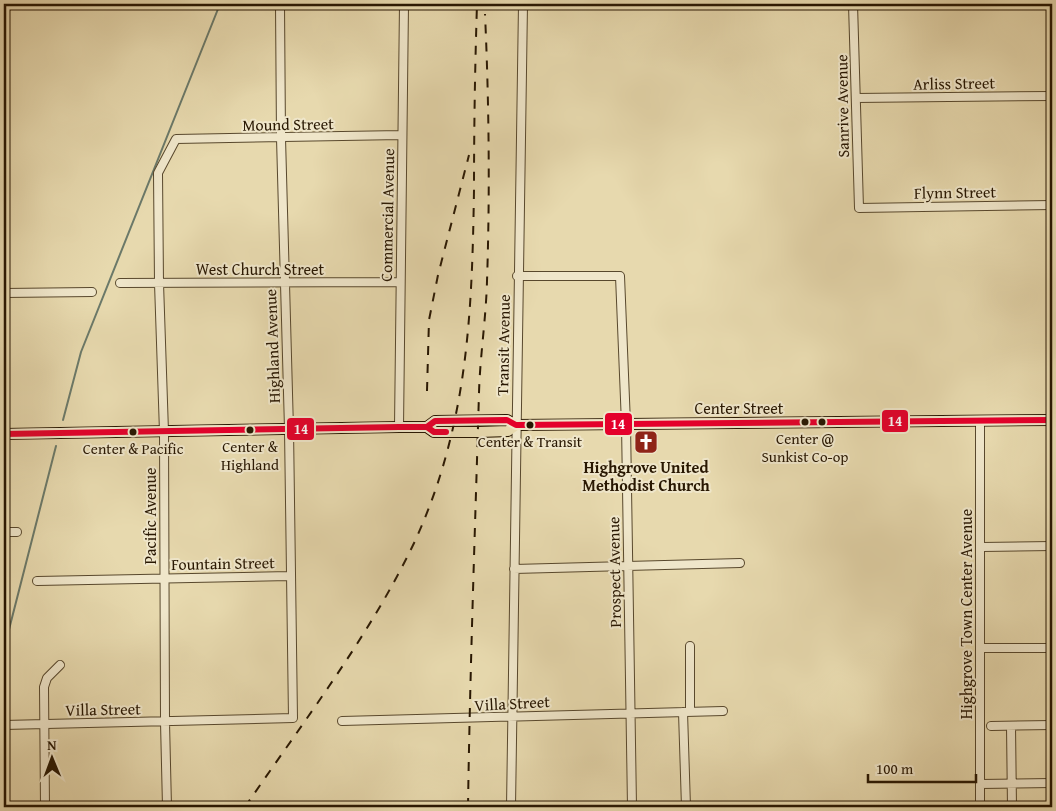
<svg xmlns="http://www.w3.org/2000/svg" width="1056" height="811" font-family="'Gentium Book Plus',serif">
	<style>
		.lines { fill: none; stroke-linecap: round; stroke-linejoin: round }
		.stream { stroke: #6b7969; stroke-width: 2 }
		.minor-casing { stroke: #58482d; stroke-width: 10 }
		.major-casing { stroke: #281702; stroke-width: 12 }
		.minor { stroke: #efe6ca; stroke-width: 8 }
		.major { stroke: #e7d9ae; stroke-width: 10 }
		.rail { stroke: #281702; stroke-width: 2; stroke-dasharray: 9 9; stroke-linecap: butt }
		.bus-1-casing { stroke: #efe6ca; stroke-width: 10 }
		.bus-1 { stroke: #e4002b; stroke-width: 6 }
		.bus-dot { fill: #281702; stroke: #efe6ca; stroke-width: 2 }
		.labels { text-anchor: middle; stroke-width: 4; stroke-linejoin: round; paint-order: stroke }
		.bus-label { font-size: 15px; fill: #281702; stroke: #efe6ca }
		.street-label { font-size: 16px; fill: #281702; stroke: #efe6ca }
		.poi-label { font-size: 16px; font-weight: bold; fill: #281702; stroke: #efe6ca }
		.line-badge { stroke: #efe6ca; stroke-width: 2 }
		.badge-label { font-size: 14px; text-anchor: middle; font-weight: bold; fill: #fff }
	</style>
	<rect width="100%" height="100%" fill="#e7d9ae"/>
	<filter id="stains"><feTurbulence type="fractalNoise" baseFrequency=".004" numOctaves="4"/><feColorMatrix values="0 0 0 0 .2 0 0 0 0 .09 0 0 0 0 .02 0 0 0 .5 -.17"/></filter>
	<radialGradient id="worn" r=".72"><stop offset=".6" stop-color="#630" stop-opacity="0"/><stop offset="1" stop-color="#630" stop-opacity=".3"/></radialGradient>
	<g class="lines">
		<!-- stream -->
		<path class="stream" d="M63,420L81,352L218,9
			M4,649L56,446"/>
		<!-- minor casing -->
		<g class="minor-casing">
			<path id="minor" d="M853,4L859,208L1052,205
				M856,98L1052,96
				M517,276H620L626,424L632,807
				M120,283L400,282
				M4,293L92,292
				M980,421V807
				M399,427L404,4
				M4,532H17
				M982,547L1052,546
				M514,569L740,563
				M37,581L289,576
				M690,646V711
				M980,648H1052
				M1052,648V676
				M683,712L686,807
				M342,721L723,711
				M4,725L293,718L289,429L281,138L280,4
				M991,726L1052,725
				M1011,726L1012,807
				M980,784L1052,783
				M45,807L44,687L47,678L60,665
				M167,807L165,722L164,432L159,283L158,173L176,139L401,135
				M511,807L523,4"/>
		</g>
		<!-- major casing -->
		<g class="major-casing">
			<path id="major" d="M4,7L9,4
				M427,427L435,421L507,420L516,425L1052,420
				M4,434L399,427H427L434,432H479L508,431L516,425"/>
		</g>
		<!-- minor -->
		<use href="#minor" class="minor"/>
		<!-- major -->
		<use href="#major" class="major"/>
		<!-- rail -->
		<path class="rail" d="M427,391L429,320L438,275L469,155
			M245,807C303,722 371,634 415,541C468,425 472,314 474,190C474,128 475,66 477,4
			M468,807C470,669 475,531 479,393C480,356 486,319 487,281C490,192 489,103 485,14"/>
		<!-- bus-1 casing -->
		<g class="bus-1-casing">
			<path id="bus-1" d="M427,427L435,421L507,420L516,425L1052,420
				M4,434L399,427H427L434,432H446"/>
		</g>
		<!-- bus-1 -->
		<use href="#bus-1" class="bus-1"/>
	</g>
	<!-- icons -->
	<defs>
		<g id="church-square" transform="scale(1.25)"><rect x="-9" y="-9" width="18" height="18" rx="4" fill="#8f2418" stroke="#efe6ca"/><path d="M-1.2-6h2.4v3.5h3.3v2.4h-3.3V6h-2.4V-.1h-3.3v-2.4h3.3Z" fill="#fff"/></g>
	</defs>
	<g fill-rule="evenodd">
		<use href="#church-square" x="646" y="442"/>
	</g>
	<!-- markers -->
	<g class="bus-dot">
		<circle cx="805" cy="422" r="4.5"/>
		<circle cx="822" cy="422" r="4.5"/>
		<circle cx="530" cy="425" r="4.5"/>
		<circle cx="250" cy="430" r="4.5"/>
		<circle cx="133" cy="432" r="4.5"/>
	</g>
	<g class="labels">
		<!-- bus labels -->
		<g class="bus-label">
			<text x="805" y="444">Center @<tspan x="805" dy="18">Sunkist Co-op</tspan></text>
			<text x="530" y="447">Center &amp; Transit</text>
			<text x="250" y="452">Center &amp;<tspan x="250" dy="18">Highland</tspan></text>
			<text x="133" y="454">Center &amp; Pacific</text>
		</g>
		<!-- street labels -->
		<g class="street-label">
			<text transform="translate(954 83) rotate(-1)" y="6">Arliss Street</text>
			<text transform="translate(842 106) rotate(-91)" y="6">Sanrive Avenue</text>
			<text transform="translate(288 124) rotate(-1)" y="6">Mound Street</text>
			<text transform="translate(955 192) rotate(-1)" y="6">Flynn Street</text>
			<text transform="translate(387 215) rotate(-89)" y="6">Commercial Avenue</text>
			<text x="260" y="275">West Church Street</text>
			<text transform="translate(503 345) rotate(-89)" y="6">Transit Avenue</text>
			<text transform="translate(272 346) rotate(-92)" y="6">Highland Avenue</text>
			<text x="739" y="414">Center Street</text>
			<text transform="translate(150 516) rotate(-90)" y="6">Pacific Avenue</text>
			<text transform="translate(223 563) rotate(-1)" y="6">Fountain Street</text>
			<text transform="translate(614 572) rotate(-91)" y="6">Prospect Avenue</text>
			<text transform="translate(966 614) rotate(-90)" y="6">Highgrove Town Center Avenue</text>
			<text transform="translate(512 703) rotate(-3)" y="6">Villa Street</text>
			<text transform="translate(103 709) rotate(-1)" y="6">Villa Street</text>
		</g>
		<!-- poi labels -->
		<g class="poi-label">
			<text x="646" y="473">Highgrove United<tspan x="646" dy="18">Methodist Church</tspan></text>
		</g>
	</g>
	<g class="line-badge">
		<rect x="881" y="409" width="28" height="24" rx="5" fill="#e4002b"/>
		<rect x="604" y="412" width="29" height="24" rx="5" fill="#e4002b"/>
		<rect x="286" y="417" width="29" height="24" rx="5" fill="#e4002b"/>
	</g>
	<g class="badge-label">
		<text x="895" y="426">14</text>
		<text x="618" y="429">14</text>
		<text x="301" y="434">14</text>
	</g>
	<!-- margin -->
	<rect width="1056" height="811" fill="none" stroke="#e7d9ae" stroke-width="20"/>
	<rect x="5" y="5" width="1046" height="801" fill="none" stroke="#281702" stroke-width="2.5"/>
	<rect x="10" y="10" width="1036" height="791" fill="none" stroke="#281702"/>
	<!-- north arrow -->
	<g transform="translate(52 758) rotate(359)" stroke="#efe6ca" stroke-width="4" paint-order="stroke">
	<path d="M0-4L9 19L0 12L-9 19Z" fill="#281702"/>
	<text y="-8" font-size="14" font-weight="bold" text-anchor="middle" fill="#281702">N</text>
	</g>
	<!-- scale -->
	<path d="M868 774v8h108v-8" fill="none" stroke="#281702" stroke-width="2.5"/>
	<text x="876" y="774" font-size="15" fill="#281702" stroke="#efe6ca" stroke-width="4" paint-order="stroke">100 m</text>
	<rect width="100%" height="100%" filter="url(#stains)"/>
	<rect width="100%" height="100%" fill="url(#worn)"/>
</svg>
